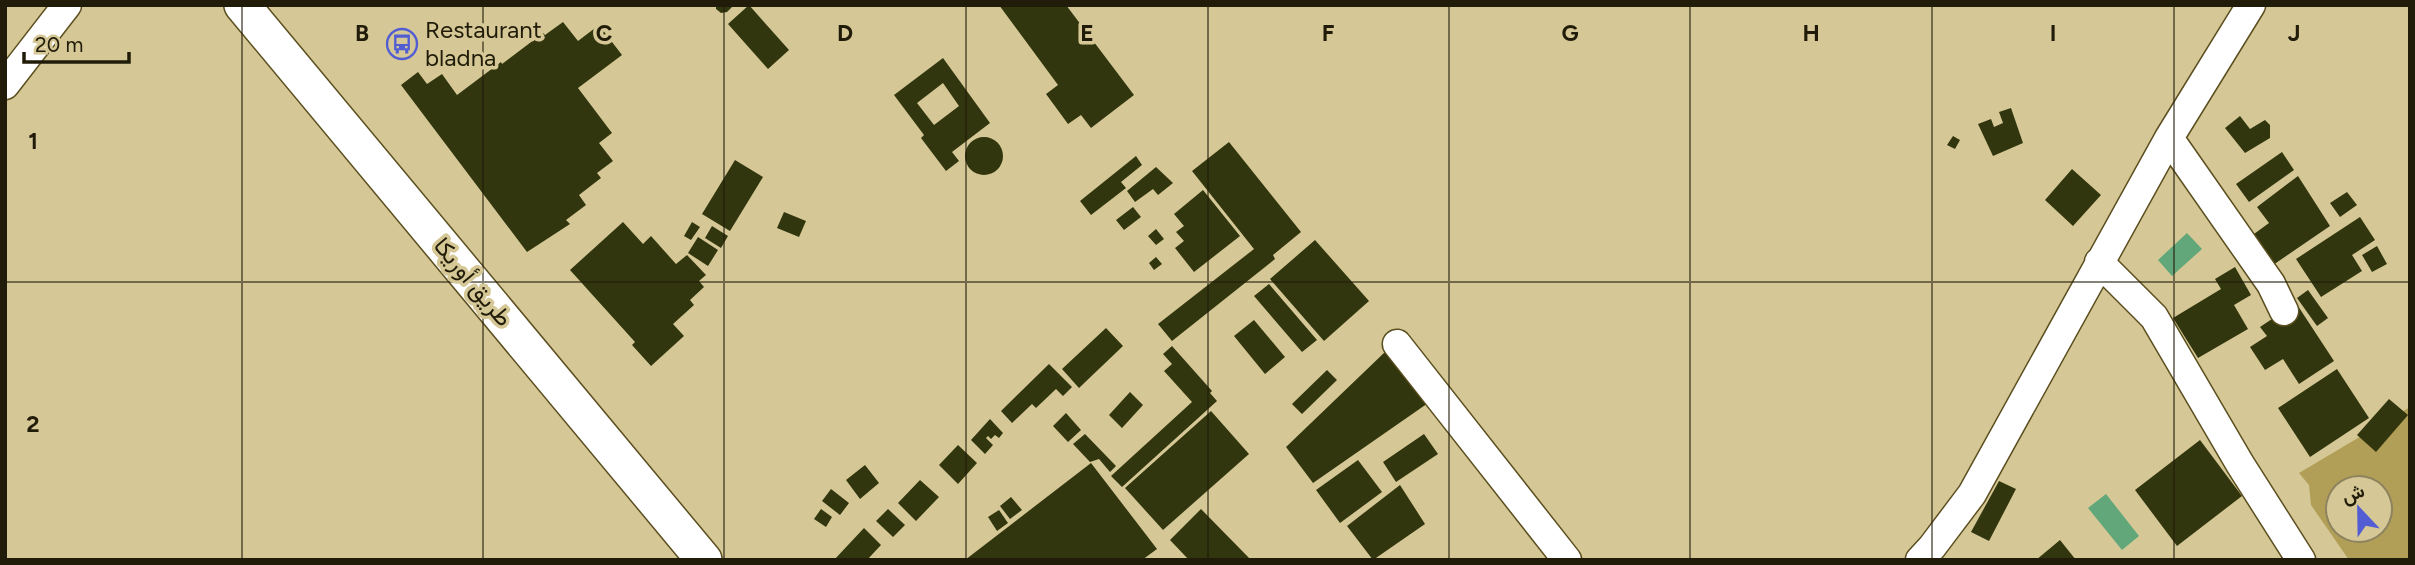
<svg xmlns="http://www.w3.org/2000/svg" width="2415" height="565" font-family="Figtree,Vazirmatn,sans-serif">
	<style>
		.green { fill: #b19e57; fill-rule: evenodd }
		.water { fill: #61a77a }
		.building { fill: #32360e; fill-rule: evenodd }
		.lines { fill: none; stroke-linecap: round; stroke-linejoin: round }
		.minor-casing { stroke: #5b4e1f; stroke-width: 31 }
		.tertiary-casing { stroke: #5b4e1f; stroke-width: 38 }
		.minor { stroke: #fff; stroke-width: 28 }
		.tertiary { stroke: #fff; stroke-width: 35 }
		.grid { fill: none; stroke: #211c09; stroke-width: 2; stroke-opacity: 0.55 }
		.labels { text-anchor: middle; stroke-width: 7; stroke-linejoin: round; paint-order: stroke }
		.poi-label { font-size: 24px; fill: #211c09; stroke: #d5c896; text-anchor: start }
		.street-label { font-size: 24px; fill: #211c09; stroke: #d5c896 }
		.grid-label { font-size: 23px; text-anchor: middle; font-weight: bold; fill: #211c09; stroke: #d5c896; stroke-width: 7; stroke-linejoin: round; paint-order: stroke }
	</style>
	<rect width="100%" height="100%" fill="#d5c896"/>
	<!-- green -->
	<path class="green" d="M2410,407V560H2349L2311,505L2309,485L2299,473ZM2338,488H2380V530H2338Z"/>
	<!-- water -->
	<path class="water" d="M2187,233L2202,249L2172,276L2158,260Z
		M2106,494L2139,536L2122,550L2088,508Z"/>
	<!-- building -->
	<path class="building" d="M716,5H731L732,7L727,12L721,13L716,9Z
		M749,5L789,50L768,69L728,24Z
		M999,5H1066L1134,95L1091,128L1081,115L1068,124L1046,94L1058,85Z
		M563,22L578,41L599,25L622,55L578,88L612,133L599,143L613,161L597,173L601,178L579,195L586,205L566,220L570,224L527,252L401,85L418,72L427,84L442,74L457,95L501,62L502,64L543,33L545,35Z
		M943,58L990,123L952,152L959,161L946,171L921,138L924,135L894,95ZM943,83L959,106L934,125L917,103Z
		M2011,108L2023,143L1993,156L1978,124L1991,119L1994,127L2003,123L1999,112Z
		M2240,116L2250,129L2265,120L2270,125V138L2245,153L2225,128Z
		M1953,136L1960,140L1955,149L1947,145Z
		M965 156a19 19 0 1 1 38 0a19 19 0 1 1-38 0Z
		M1229,142L1301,232L1273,255L1275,259L1172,341L1158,324L1254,249L1192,171Z
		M2282,152L2294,170L2249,202L2236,184Z
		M1136,156L1142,165L1121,182L1126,188L1091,215L1080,201Z
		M735,160L763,177L730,231L702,214Z
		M1156,167L1173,183L1158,195L1153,189L1135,202L1127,191Z
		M2072,169L2101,195L2073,226L2045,200Z
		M2298,176L2330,226L2273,265L2254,234L2269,223L2257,207Z
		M1203,190L1240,236L1194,272L1175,248L1184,241L1176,232L1184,226L1174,214Z
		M2347,192L2357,205L2340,217L2330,203Z
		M1133,207L1141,217L1124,230L1116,220Z
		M784,212L806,221L799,237L777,228Z
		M2360,217L2375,240L2352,255L2362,271L2321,297L2296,259Z
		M623,222L643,244L651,236L676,264L687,255L706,275L699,281L704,287L690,300L694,305L673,324L684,336L651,366L632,345L635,342L570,270Z
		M692,222L700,227L691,240L684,236Z
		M712,226L728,236L721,248L705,238Z
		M1156,229L1164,239L1156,245L1148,236Z
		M698,237L718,250L708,266L688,253Z
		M1315,240L1369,301L1324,341L1270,279Z
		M2377,246L2387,264L2372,272L2362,255Z
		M1156,257L1162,264L1154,270L1149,263Z
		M2235,267L2251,295L2234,305L2248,329L2198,358L2173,318L2221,289L2215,279Z
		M1269,284L1317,340L1302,352L1254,296Z
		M2308,290L2328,318L2317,326L2297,298Z
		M2296,303L2334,361L2299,384L2283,359L2265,370L2250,347L2267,336L2260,327Z
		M1254,320L1285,357L1265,374L1234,336Z
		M1106,328L1123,346L1079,388L1062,369Z
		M1172,346L1212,391L1210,393L1217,401L1122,487L1111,476L1192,402L1164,371L1172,364L1163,354Z
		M1386,351L1431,401L1313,483L1286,447Z
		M1049,364L1072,387L1063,396L1056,389L1036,408L1032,404L1012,423L1001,411Z
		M2337,369L2369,418L2310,457L2278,408Z
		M1327,370L1337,380L1302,414L1292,404Z
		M1130,392L1143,405L1122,428L1109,415Z
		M2389,399L2408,415L2376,452L2357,435Z
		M1211,411L1249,454L1163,530L1125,488Z
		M1066,413L1081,430L1068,442L1053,426Z
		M990,419L1003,433L999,438L995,435L991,439L988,436L986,438L993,445L985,454L971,440Z
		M1085,434L1116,466L1110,472L1099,459L1090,462L1073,444Z
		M1424,434L1438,454L1396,482L1383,462Z
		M2200,440L2242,496L2177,546L2135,490Z
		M958,445L977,463L958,484L939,465Z
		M1358,460L1382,492L1340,523L1316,490Z
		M1091,463L1157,549L1142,560H965Z
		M865,465L879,483L860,499L846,480Z
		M920,480L939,497L916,521L898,503Z
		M1999,481L2016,489L1989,541L1971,532Z
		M1400,485L1425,524L1373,560L1347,526Z
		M831,489L849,503L840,515L822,501Z
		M1011,497L1022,510L1010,519L1000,506Z
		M821,509L832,517L826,527L814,519Z
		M888,509L905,525L893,537L876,521Z
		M1201,509L1251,560H1189L1170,540Z
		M999,510L1008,523L997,531L988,517Z
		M864,528L881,545L867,560H834Z
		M2060,540L2076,560H2036Z"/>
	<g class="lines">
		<!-- minor casing -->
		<g class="minor-casing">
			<path id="minor" d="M5,85L67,5
				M2169,138L2271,284L2284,311
				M2099,262L2154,317L2240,464L2301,560
				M1397,344L1567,560
				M1920,560L1932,547L1972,494L2169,138L2251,5"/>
		</g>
		<!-- tertiary casing -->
		<g class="tertiary-casing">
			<path id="tertiary" d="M242,5L704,560"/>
		</g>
		<!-- minor -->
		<use href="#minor" class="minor"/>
		<!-- tertiary -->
		<use href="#tertiary" class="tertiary"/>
	</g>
	<!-- grid -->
	<path class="grid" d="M242,5V560M483,5V560M724,5V560M966,5V560M1208,5V560M1449,5V560M1690,5V560M1932,5V560M2174,5V560M5,282H2410"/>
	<!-- icons -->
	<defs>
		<g id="bus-ring" transform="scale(1.575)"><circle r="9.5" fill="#d5c896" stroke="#525dd4" stroke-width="1.5"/><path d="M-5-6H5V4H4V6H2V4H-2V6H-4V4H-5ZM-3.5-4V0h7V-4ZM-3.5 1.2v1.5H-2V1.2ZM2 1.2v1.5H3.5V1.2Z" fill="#525dd4"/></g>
	</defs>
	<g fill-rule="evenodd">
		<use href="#bus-ring" x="402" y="44"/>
	</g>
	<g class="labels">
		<!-- poi labels -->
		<g class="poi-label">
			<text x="425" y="38">Restaurant<tspan x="425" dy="28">bladna</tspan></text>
		</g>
		<!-- street labels -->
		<g class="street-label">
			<text transform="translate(473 282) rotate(50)" y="8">طريق أوريكا</text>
		</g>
	</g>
	<g class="grid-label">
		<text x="362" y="41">B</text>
		<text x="604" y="41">C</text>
		<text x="845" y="41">D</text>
		<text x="1087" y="41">E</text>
		<text x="1328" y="41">F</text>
		<text x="1570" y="41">G</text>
		<text x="1811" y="41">H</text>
		<text x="2053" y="41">I</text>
		<text x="2294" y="41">J</text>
		<text x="33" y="149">1</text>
		<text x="33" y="432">2</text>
	</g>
	<!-- border -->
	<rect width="2415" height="565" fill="none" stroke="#211c09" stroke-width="14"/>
	<!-- north arrow -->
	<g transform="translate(2359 509) rotate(338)"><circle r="33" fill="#d5c896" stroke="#8d835e" stroke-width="2"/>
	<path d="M0-5L12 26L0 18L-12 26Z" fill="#525dd4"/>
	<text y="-10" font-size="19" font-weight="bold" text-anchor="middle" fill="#211c09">ش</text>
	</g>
	<!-- scale -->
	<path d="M24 52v10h105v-10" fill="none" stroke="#211c09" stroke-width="3.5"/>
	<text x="35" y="52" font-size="21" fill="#211c09" stroke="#d5c896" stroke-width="5" paint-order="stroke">20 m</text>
</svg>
